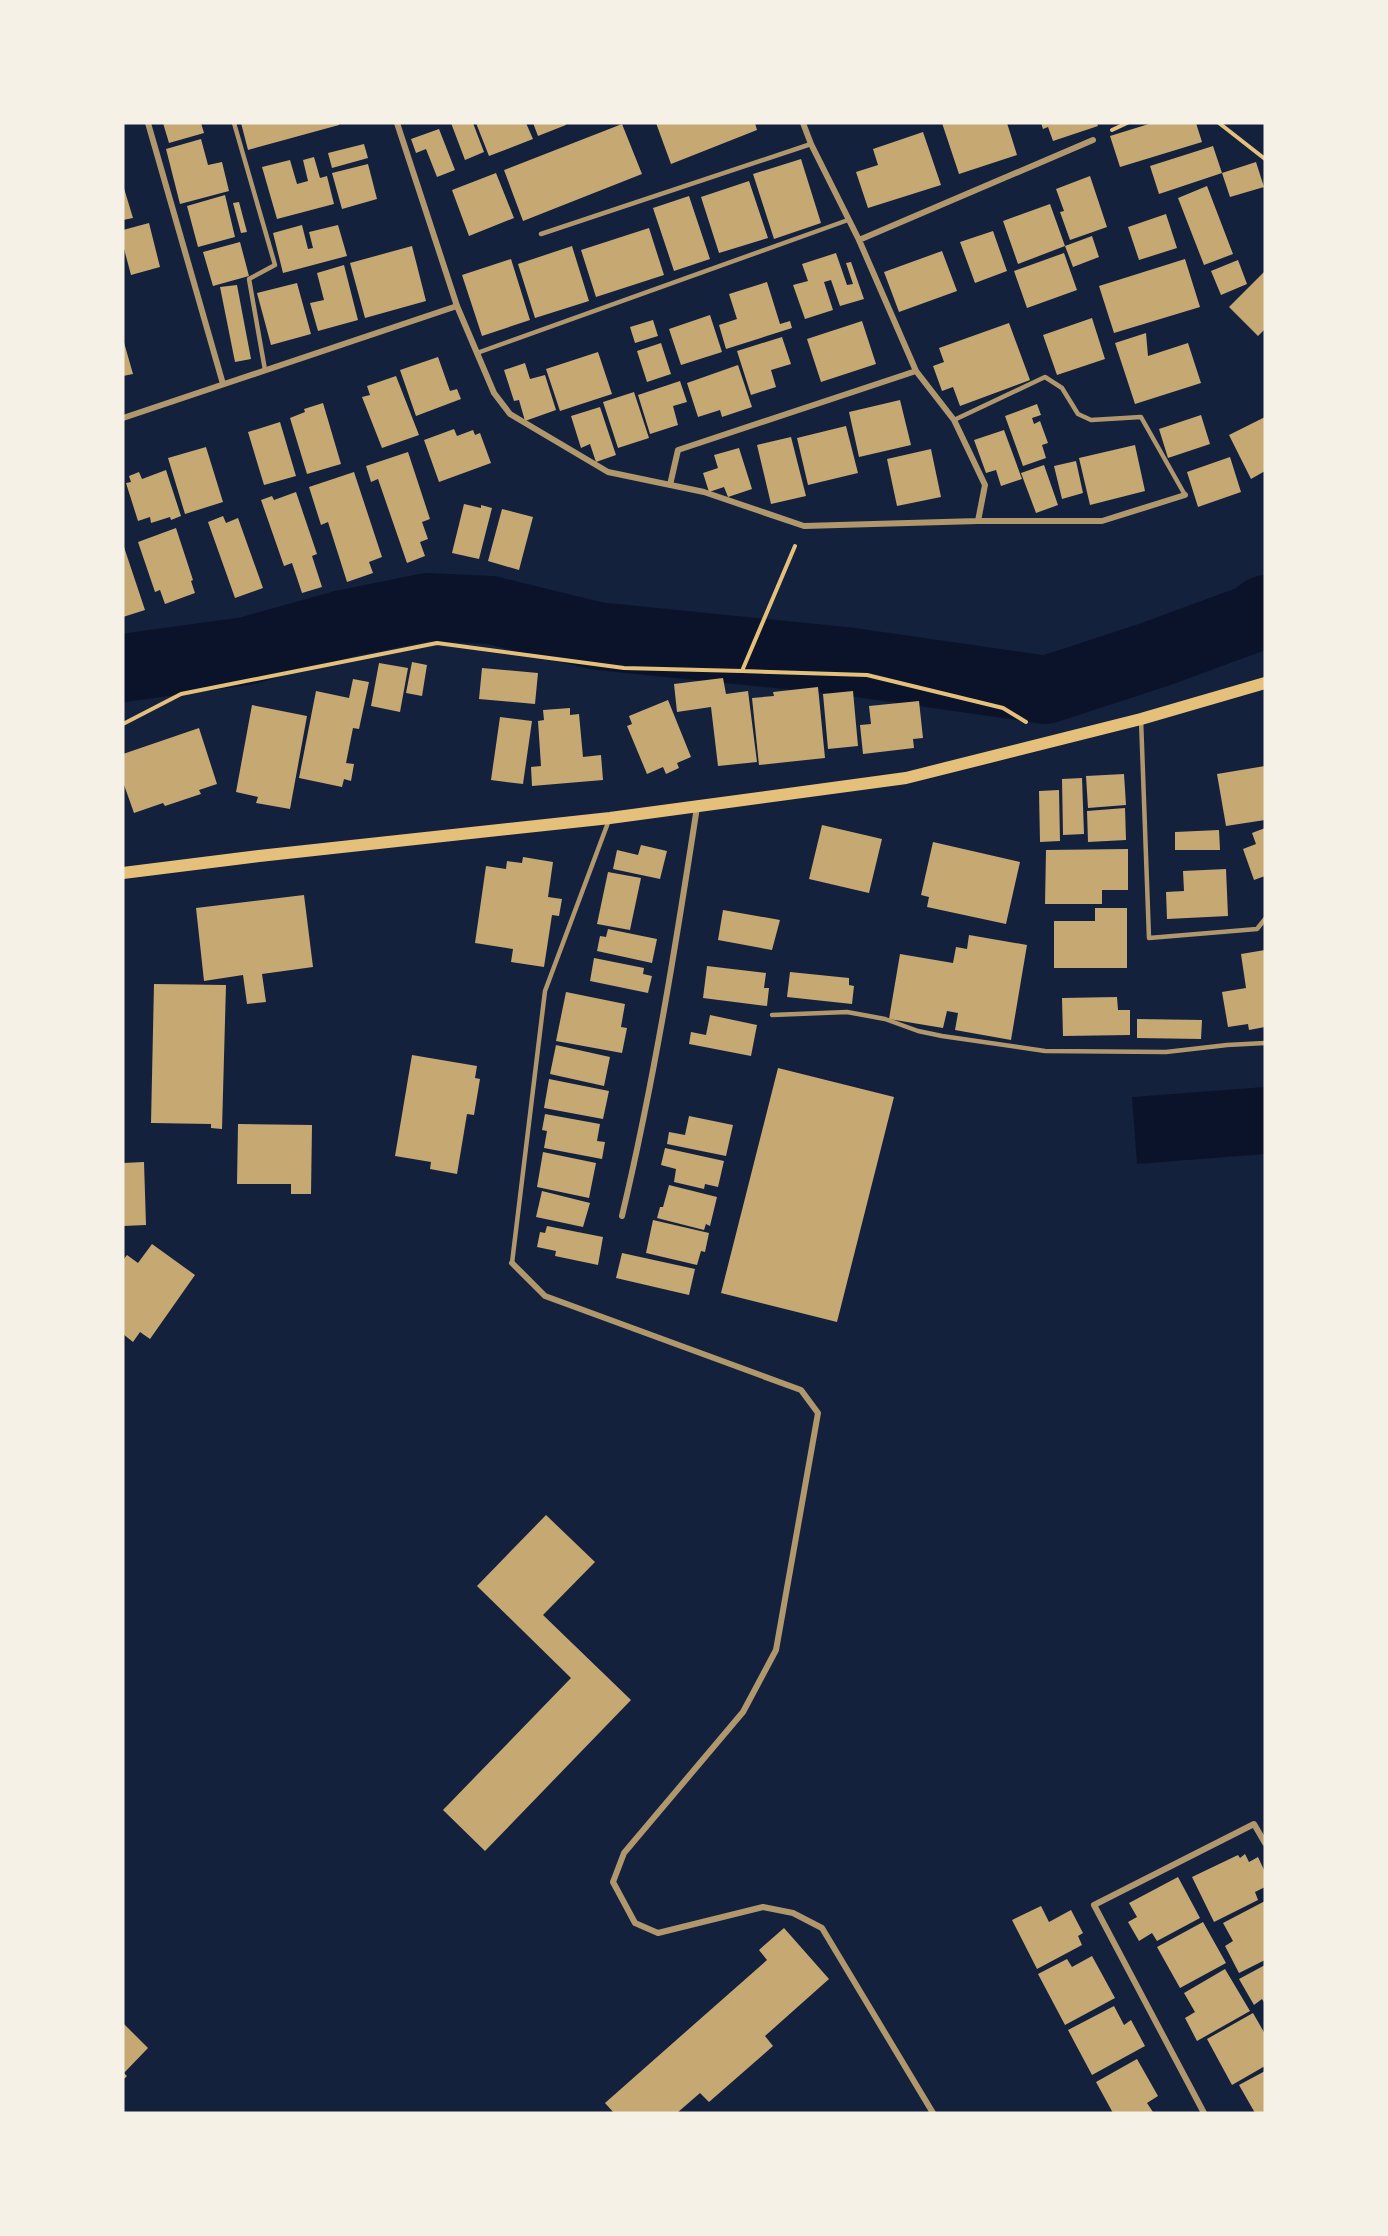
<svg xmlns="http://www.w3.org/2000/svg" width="1388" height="2236" font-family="'Varela Round',sans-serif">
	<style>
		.water { fill: #0b132b }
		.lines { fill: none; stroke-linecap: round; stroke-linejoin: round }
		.river { stroke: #0b132b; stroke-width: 68 }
		.building { fill: #c6a872 }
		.path { stroke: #e5c07b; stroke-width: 4 }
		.service { stroke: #b1986c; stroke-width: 4.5 }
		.minor { stroke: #b1986c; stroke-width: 6 }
		.secondary { stroke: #e5c07b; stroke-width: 12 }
	</style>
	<rect width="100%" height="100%" fill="#14213d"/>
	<!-- water -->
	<path class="water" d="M1265,1087V1154L1137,1164L1132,1097Z"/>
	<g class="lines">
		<!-- river -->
		<path class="river" d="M123,668L246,651L343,624L427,607L491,610L597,636L845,661L1046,690L1156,654L1251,619L1265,609"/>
	</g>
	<!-- building -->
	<path class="building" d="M163,123H201L204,133L169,143Z
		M241,123H339V125L248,150Z
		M451,123H473L484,152L465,160Z
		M476,123H526L533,139L489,156Z
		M533,123H565L566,125L538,136Z
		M656,123H755L757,130L671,164Z
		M942,123H1007L1017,155L959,174Z
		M1041,123H1097L1098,126L1053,141L1048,127L1043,129Z
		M1152,123H1196L1202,142L1120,167L1110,136Z
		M622,124L642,174L523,221L504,170Z
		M439,129L455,170L437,177L426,149L416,153L411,139Z
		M923,132L941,185L868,208L856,172L878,165L873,149Z
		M201,139L208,165L222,162L229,191L180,204L166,149Z
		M364,144L368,158L332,168L328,153Z
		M1213,146L1222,173L1159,194L1150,166Z
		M314,157L320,178L327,176L334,204L277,219L262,167L290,160L297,184L308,181L303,160Z
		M801,159L821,223L774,239L753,174Z
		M1256,162L1264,187L1230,197L1222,173Z
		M368,164L377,199L342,209L332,173Z
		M496,173L514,218L469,236L452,190Z
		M1090,176L1107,227L1070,240L1060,212L1064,211L1056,189Z
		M749,181L768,238L719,253L701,197Z
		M123,185L133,218L123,220Z
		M1207,186L1233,254L1204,265L1178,198Z
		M225,195L235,237L198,247L187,206Z
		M689,196L710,259L674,271L653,208Z
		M239,202L247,232L241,233L233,203Z
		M1050,204L1065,246L1018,264L1003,221Z
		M1166,214L1177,248L1139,260L1128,227Z
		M149,223L160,267L131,275L123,245V230Z
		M302,225L308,249L313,248L309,232L338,225L347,256L283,273L273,233Z
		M649,228L664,275L596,297L581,250Z
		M993,231L1007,271L975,283L960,242Z
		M1092,236L1099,257L1073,267L1065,246Z
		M240,242L249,276L213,286L203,252Z
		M412,246L426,301L365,318L350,263Z
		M572,246L589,301L535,318L518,264Z
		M942,251L957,291L899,312L884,272Z
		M836,253L847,285L853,284L846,263L851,262L864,299L840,306L831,280L824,282L833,310L805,319L793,285L808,281L802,264Z
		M1064,253L1077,290L1027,308L1014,271Z
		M511,259L530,320L482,336L462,275Z
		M1185,259L1200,307L1114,333L1099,286Z
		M1238,260L1247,284L1221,295L1211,271Z
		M344,265L358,320L318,331L310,303L324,300L317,273Z
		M1265,271V329L1258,336L1229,307Z
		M767,282L780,324L790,321L792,328L726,349L719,325L737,319L729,294Z
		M297,283L311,334L271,345L257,293Z
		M237,285L251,359L235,362L220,287Z
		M710,315L722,352L681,365L669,329Z
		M1092,318L1105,359L1057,375L1043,335Z
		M653,320L658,336L635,343L630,327Z
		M862,321L876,364L821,382L807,339Z
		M1009,323L1030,380L960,406L953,387L942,391L933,366L944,362L939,348Z
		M1146,333L1148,356L1188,343L1201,383L1135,404L1115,343Z
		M782,337L791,364L771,370L776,387L751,395L737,351Z
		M123,339L133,374L123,376Z
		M661,343L671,374L647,382L637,351Z
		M598,352L612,394L560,411L546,369Z
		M438,357L450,391L457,389L461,399L416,416L400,370Z
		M525,363L530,379L545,375L556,410L525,421L519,400L514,401L504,370Z
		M738,365L752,407L722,417L720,410L698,417L687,383Z
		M396,376L419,435L382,448L362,397L370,395L367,386Z
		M680,381L687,402L673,406L678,425L650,434L638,395Z
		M634,392L649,438L618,448L603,402Z
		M900,400L911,445L859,457L849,412Z
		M323,403L341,464L307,474L290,418L305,412L304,409Z
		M1037,404L1041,415L1032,418L1034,424L1040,421L1048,443L1042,445L1046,458L1023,466L1005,416Z
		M600,407L616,455L596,462L590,444L581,448L571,416Z
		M1201,415L1210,444L1168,458L1159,429Z
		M1265,417V471L1251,479L1229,435Z
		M280,422L296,476L264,485L248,432Z
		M846,426L858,473L808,485L797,438Z
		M454,429L457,436L473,430L475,435L480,433L491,463L439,482L424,440Z
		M1004,430L1022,479L1001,486L996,470L986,473L974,440Z
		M791,437L806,496L771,504L757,445Z
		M1135,445L1145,491L1090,505L1079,458Z
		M206,447L223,502L185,514L168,458Z
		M739,448L752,489L728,497L724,487L709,492L703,473L718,468L714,455Z
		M931,449L941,497L897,506L887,459Z
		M408,452L430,519L422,522L428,539L420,542L425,556L407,563L378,479L371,482L366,466Z
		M1230,457L1241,492L1198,507L1187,472Z
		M1076,461L1083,493L1062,499L1054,466Z
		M1044,465L1058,505L1036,513L1021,473Z
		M166,470L181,516L171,520L170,517L151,523L150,517L138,521L126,483L131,482L129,476L139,472L142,479Z
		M354,472L382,557L369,562L373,573L347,582L328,522L321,525L309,487Z
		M296,492L317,554L312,556L322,587L302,593L292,563L284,566L261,500L272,496L274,500Z
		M464,504L481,508V505L492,508L479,559L452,553Z
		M502,509L533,517L519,570L488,561Z
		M223,516L226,523L238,518L263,588L235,598L208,522Z
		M176,528L193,580L191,581L195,593L165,604L160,590L155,592L138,542Z
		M123,544L145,610L123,617Z
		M412,662L427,665L422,696L406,693Z
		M379,663L408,668L400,712L371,706Z
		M482,668L538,673L535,704L479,699Z
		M723,678L726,694L748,691L757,762L718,766L711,707L677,712L674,684Z
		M353,679L369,682L359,729L353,728L346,763L354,764L351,781L344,779L342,787L299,778L316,691L349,698Z
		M818,687L825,758L759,765L752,698L774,696L773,692Z
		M853,691L858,746L828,749L823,694Z
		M668,700L691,757L677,763L679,768L666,774L663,767L647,774L627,726L632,724L629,716Z
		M919,701L923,738L913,739L914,748L863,754L860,725L871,724L869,706Z
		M252,705L307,716L290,809L256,803L258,797L236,792Z
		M570,708V715L579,714L583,757L601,755L603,780L532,786L531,767L541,766L538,721L544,720L543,710Z
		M500,717L532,721L523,784L491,780Z
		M199,728L217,784L199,790L201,794L165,806L163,803L134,813L123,782V754Z
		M1265,766V820L1226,826L1217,774Z
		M1124,774L1126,805L1088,808L1086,776Z
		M1082,778L1084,834L1063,835L1062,779Z
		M1059,790L1060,841L1040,842L1039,791Z
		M1125,808L1126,840L1088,842L1087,811Z
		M822,825L882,839L869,893L809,879Z
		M1265,828V876L1254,880L1243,849L1256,844L1252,833Z
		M1219,830L1220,850H1175V832Z
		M933,842L1020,862L1006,924L927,907L929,897L921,895Z
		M641,845L667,851L660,879L613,869L617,850L638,855Z
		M1128,849V890H1102V904H1045L1046,850Z
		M523,857L553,862L548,897L562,899L559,916L552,915L544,967L511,962L513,949L475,943L486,866L506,869L507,861L522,863Z
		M1226,869L1228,916L1167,919L1166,892L1184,891L1183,871Z
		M608,872L641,878L630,930L597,924Z
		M304,895L313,967L262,974L266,1002L247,1004L243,975L204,981L196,908Z
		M1095,908H1127V968H1054V921H1095Z
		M723,910L780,920L772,950L718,940Z
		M608,929L657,939L652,963L597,951L600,936L606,937Z
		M969,935L1027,945L1011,1040L955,1030L958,1013L947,1011L943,1028L889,1019L900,954L953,963L956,947L967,949Z
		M1265,950V1027L1249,1030L1248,1024L1228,1027L1222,992L1246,988L1241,954Z
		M594,958L644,968L643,974L652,976L648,993L590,981Z
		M707,966L766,973L764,988H769L767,1006L703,998Z
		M790,972L849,978V985L854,986L852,1004L787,997Z
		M154,984L226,985L222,1129L211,1128V1124L151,1123Z
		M566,992L625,1004L621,1027L627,1028L622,1053L556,1041Z
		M1117,997L1118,1010H1130V1035L1063,1036L1062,998Z
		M710,1015L757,1025L751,1056L689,1044L691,1032L706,1035Z
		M1137,1019L1202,1020L1201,1039L1137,1038Z
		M556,1045L610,1057L604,1086L550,1074Z
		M412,1055L477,1066L475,1078L480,1079L474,1115L467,1114L457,1174L430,1169L431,1162L395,1156Z
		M778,1068L894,1097L837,1322L721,1293Z
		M549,1079L609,1091L603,1119L544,1108Z
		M545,1114L600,1124L597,1141L605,1142L602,1159L544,1148L547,1131L542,1130Z
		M689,1116L733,1125L726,1156L667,1144L669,1132L685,1135Z
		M238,1124L312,1125L311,1194H291V1184H237Z
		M665,1148L724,1161L718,1187L705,1184L704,1189L674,1182L676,1169L661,1165Z
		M543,1152L596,1163L589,1198L537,1187Z
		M144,1162L146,1225L123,1226V1163Z
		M669,1185L717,1197L710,1226L706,1224L704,1230L657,1218L660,1207H663Z
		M542,1191L590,1203L583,1227L536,1217Z
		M653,1220L709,1233L705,1252L701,1251L697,1265L646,1253Z
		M547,1226L603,1237L598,1265L555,1256L556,1251L537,1247L540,1232L545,1233Z
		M152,1244L195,1275L150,1339L140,1332L133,1342L123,1334V1260L127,1255L138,1263Z
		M622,1253L695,1269L689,1295L616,1278Z
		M546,1515L595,1562L543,1615L631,1700L485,1851L443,1810L571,1678L477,1586Z
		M1245,1854L1249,1862L1258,1857L1265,1872V1887L1255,1892L1258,1900L1214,1922L1192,1877L1238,1855L1240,1858Z
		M1178,1877L1200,1918L1157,1941L1152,1933L1139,1941L1128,1922L1137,1917L1129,1903Z
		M1265,1901V1960L1239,1973L1225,1946L1233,1941L1223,1923Z
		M1041,1906L1049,1922L1071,1910L1083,1933L1078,1936L1082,1945L1037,1969L1012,1920Z
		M1203,1922L1226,1963L1180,1988L1157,1947Z
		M784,1928L829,1979L765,2036L773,2046L709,2102L700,2093L677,2113H614L605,2103L767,1960L759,1950Z
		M1092,1956L1115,1998L1065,2025L1038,1974L1067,1959L1072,1967Z
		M1265,1965V2004L1262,1999L1254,2005L1239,1979Z
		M1225,1969L1250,2011L1197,2041L1185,2018L1195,2012L1184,1993Z
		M1114,2006L1124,2025L1131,2020L1145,2046L1092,2075L1068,2030Z
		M1253,2013L1265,2034V2066L1232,2085L1207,2039Z
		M123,2023L148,2048L124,2073L127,2076L123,2080Z
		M1137,2059L1158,2096L1147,2103L1153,2112L1113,2113L1096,2082Z
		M1265,2071V2113H1255L1239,2085Z"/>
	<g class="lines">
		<!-- path -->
		<path class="path" d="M1219,123L1265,159
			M1112,130L1127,123
			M795,546L742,671L867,675L1003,708L1026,722
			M123,724L181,694L437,643L624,668L742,671"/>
		<!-- service -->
		<path class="service" d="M234,123L275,265L249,279L265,370
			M541,234L811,144
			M477,353L848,220
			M954,420L1045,377L1062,388L1078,414L1091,420L1141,417L1185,495
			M1141,719L1149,938L1257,929L1265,919
			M772,1015L847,1012L885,1019L918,1031L942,1036L1045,1051L1166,1052L1227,1045L1265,1043
			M512,1263L545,991L609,820"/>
		<!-- minor -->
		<path class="minor" d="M148,123L223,384
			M397,123L457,306L494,393L510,414L608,472L704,492L804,526L978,521H1102L1185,495
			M803,123L811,144L859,240L916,371L954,420L985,485L978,521
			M859,240L1093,140
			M123,418L457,306
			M670,485L678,450L916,371
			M622,1216C654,1081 676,944 697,807
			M512,1263L545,1296L801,1390L818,1413L776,1650L743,1712L624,1853L613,1882L635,1923L658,1933L763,1907L793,1913L822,1928L933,2113
			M1204,2113L1094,1905L1254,1824L1265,1843"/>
		<!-- secondary -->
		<path class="secondary" d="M123,873L259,856L610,818L906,778L1141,719L1265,683"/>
	</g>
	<!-- border -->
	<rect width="1388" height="2236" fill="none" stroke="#f6f1e7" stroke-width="249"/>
</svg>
